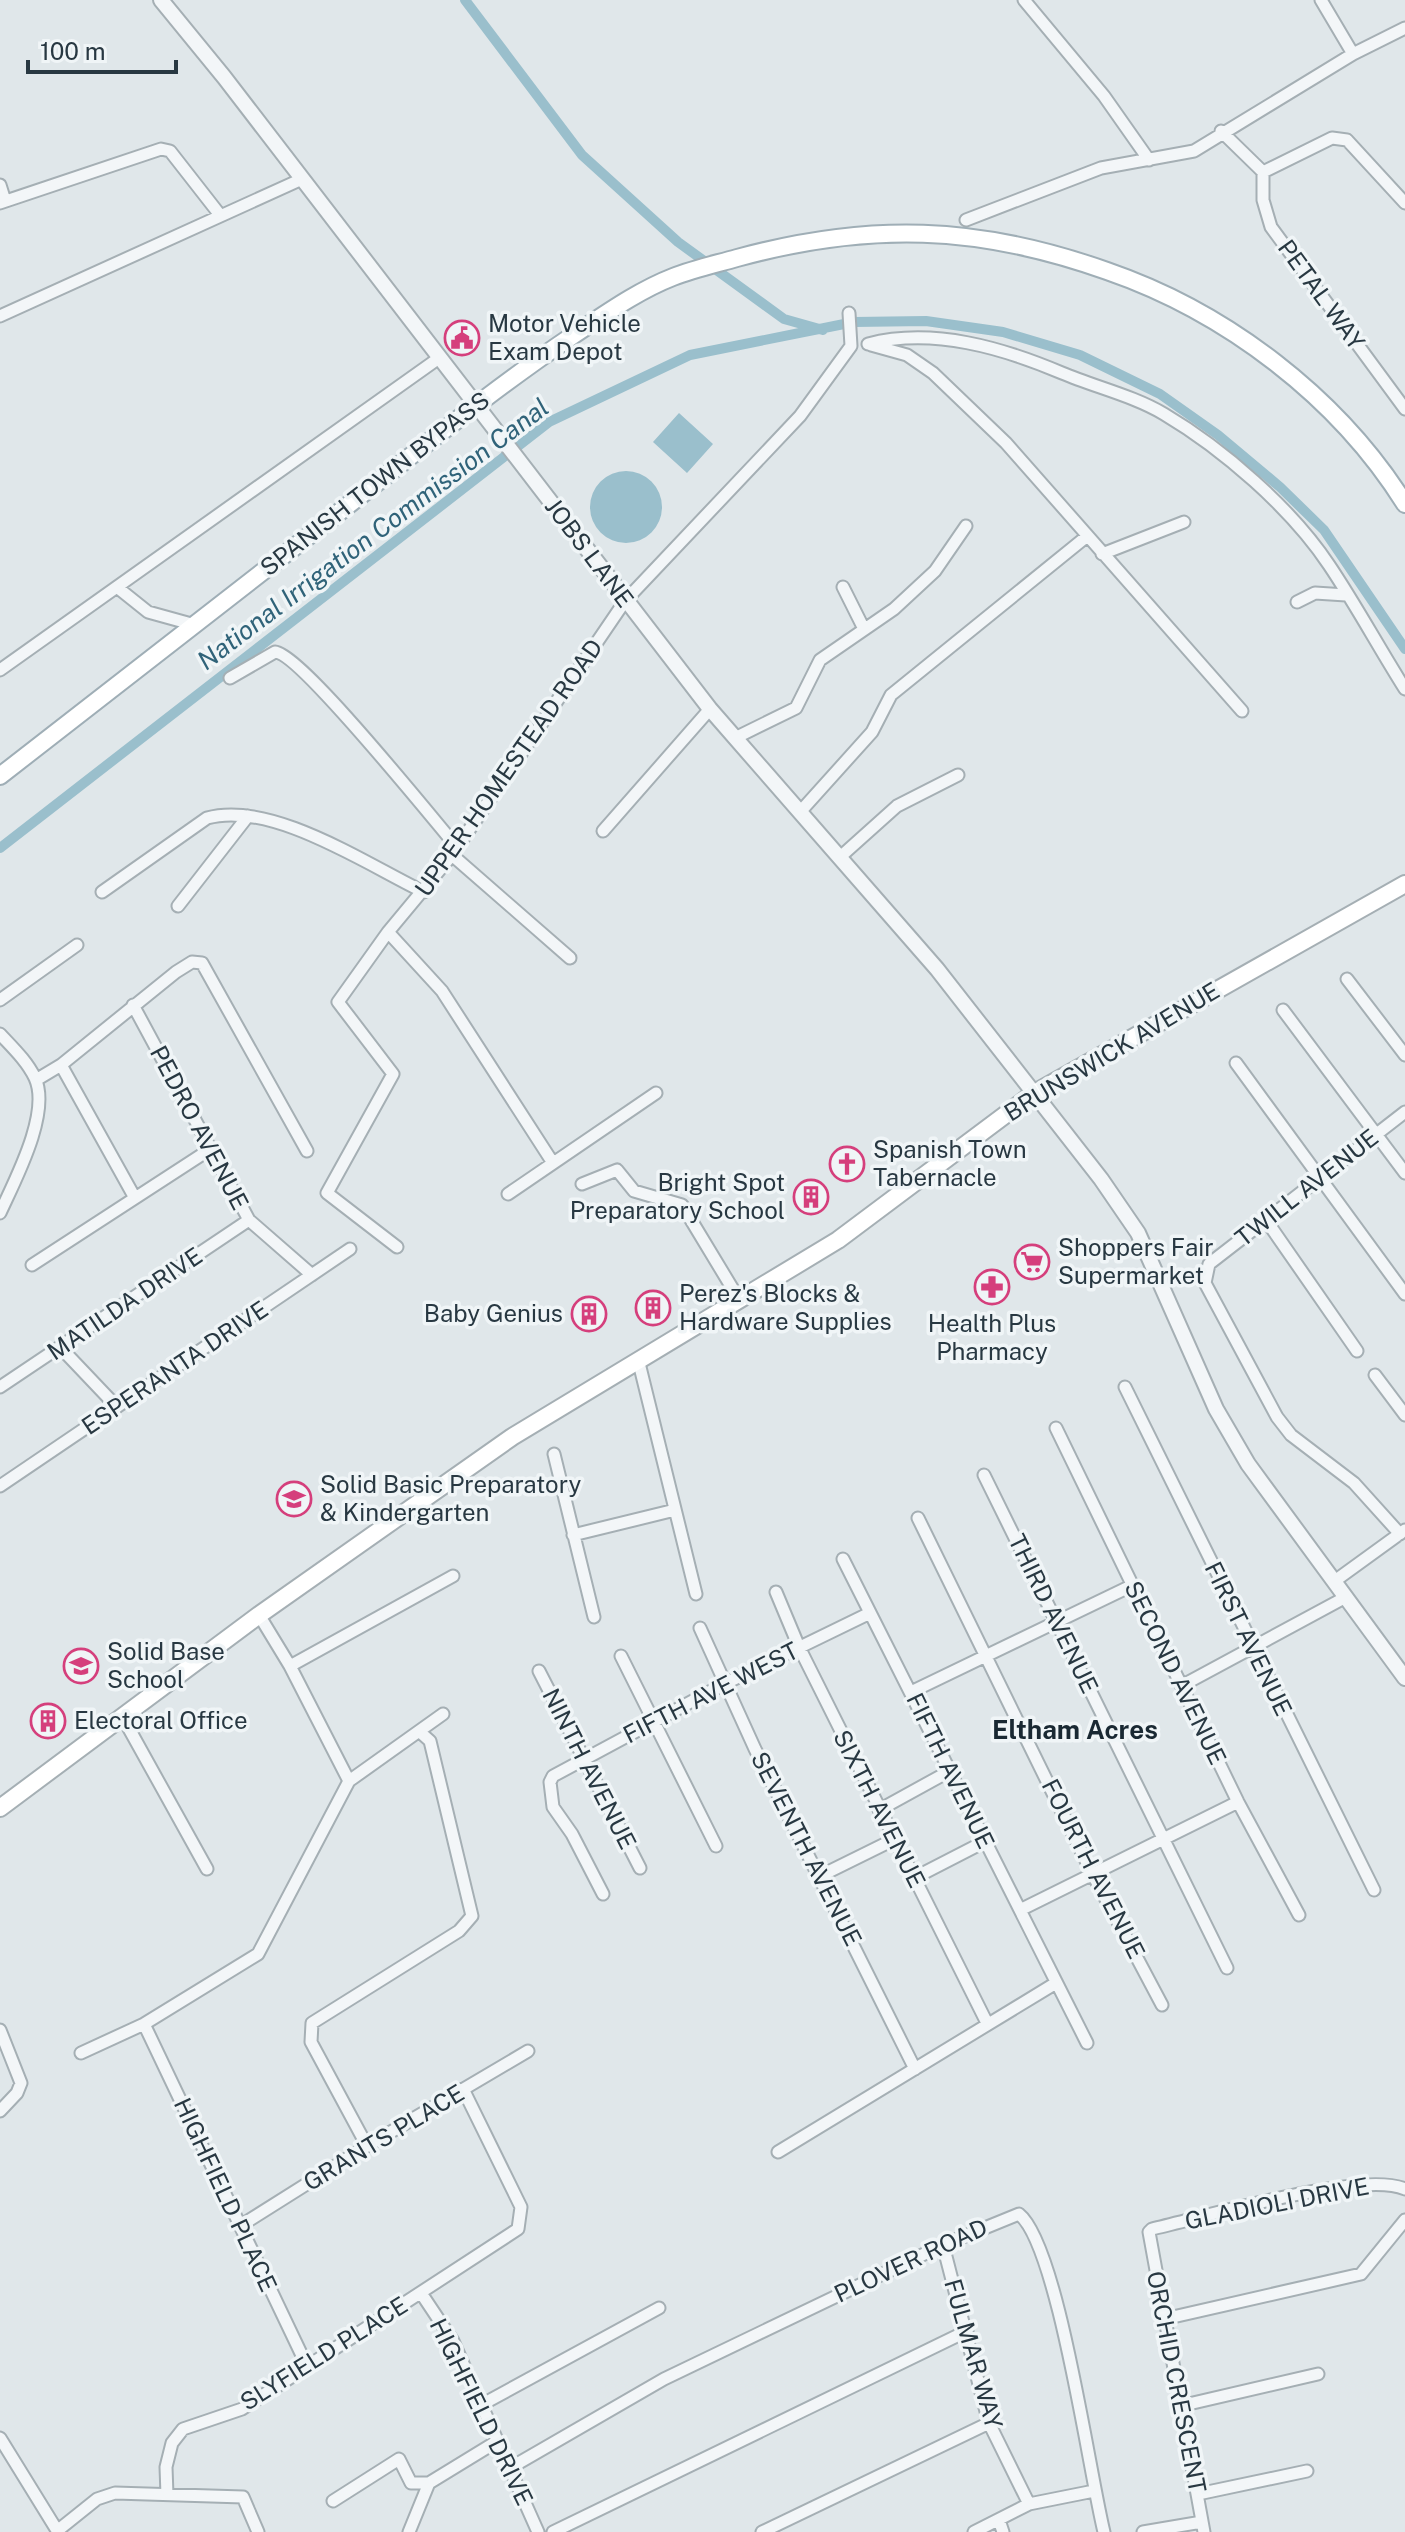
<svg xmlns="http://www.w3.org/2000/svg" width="1405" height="2532" font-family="'Public Sans',sans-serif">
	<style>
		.water { fill: #9abfcc }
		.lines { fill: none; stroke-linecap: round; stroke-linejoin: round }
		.canal { stroke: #9abfcc; stroke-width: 10 }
		.minor-casing { stroke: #a5afb4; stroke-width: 15 }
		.tertiary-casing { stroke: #a5afb4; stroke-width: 18 }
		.secondary-casing { stroke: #a5afb4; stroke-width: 20 }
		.primary-casing { stroke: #9faeb6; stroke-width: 20 }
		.minor { stroke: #f3f6f8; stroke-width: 11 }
		.tertiary { stroke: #f3f6f8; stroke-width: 14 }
		.secondary { stroke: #fff; stroke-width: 16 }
		.primary { stroke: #fff; stroke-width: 16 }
		.labels { text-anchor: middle; stroke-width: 7; stroke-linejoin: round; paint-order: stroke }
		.street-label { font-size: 24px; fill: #283842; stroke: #f0f5f7 }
		.poi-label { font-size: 24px; fill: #283842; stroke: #f0f5f7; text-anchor: start }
		.water-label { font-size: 26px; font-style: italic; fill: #306379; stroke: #f0f5f7 }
		.neighbourhood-label { font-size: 26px; font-weight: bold; fill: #1a2933; stroke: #f0f5f7 }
	</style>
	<rect width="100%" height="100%" fill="#e0e7ea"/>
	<!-- water -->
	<path class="water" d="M679,413L713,444L687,473L653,442Z
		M590 507a36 36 0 1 1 72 0a36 36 0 1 1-72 0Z"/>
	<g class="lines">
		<!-- canal -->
		<path class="canal" d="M465,0L582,155L678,242L784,319L823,330
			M0,848L549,422L690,355L854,322L926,321L1003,332L1080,355L1160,394L1218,435L1280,487L1324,530L1405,649"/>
		<!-- minor casing -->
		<g class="minor-casing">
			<path id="minor" d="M1024,0L1104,96L1149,160
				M1321,0L1353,54
				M1221,131L1263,172L1332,138L1347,140L1405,203
				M1263,172V200L1271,227L1405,409
				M0,185L5,201
				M0,203L161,149L170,151L220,215
				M966,220L1101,168L1194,151L1353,54L1405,28
				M0,316L302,179
				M868,344C933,327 1003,348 1062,373C1095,387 1134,396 1164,414C1223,449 1291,508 1329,565C1356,605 1379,648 1405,689
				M871,345L907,355L933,373L1006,443L1242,711
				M1102,554L1184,522
				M843,587L863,627
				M118,588L148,612L195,625
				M1297,602L1315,593L1346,595
				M0,670L439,358
				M230,678L275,652C300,653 432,818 457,847
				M735,738L796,708L820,660L894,609L935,571L966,526
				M800,812L872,732L891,695L1086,537
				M603,831L710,709
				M452,855L570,958
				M839,858L897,806L958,775
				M102,892L207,818C271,800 366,864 424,892
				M178,906L248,816
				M388,932L442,991L553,1163
				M1347,979L1405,1055
				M0,1000L77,945
				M133,1005L249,1220L312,1275
				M1283,1010L1405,1173
				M0,1034C12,1047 27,1061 35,1078C51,1113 15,1180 0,1213
				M1236,1063L1405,1294
				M61,1065L135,1198
				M36,1080L61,1065L176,972L192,962L202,963L307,1151
				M582,1184L617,1170L634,1191L682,1205L740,1301
				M508,1194L656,1093
				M1266,1220L1357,1351
				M397,1247L327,1193L393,1074L338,1002L388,932L452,855L625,601L800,416L851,346L849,313
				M32,1265L209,1150
				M60,1347L117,1407
				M639,1363L696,1594
				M1375,1375L1405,1415
				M0,1387L249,1220
				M1125,1387L1374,1890
				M1056,1428L1238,1802L1299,1915
				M554,1454L594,1617
				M984,1475L1227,1968
				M0,1486L350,1249
				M918,1518L1092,1873L1162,2005
				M1400,1534L1354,1483L1291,1435L1277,1417L1205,1283L1209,1264L1405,1112
				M573,1535L675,1510
				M843,1559L1087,2043
				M1336,1580L1405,1530
				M776,1592L799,1647L987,2023
				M259,1615L290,1666L349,1781
				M700,1628L755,1749L915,2069
				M621,1656L716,1846
				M290,1666L453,1576
				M539,1671L640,1868
				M1183,1685L1346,1597
				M911,1692L1131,1586
				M122,1716L207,1869
				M879,1810L948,1772
				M820,1876L895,1839
				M914,1878L984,1842
				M603,1894L572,1834L553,1807L550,1782L553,1776L724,1684L870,1613
				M1020,1910L1238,1802
				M144,2024L307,2366
				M0,2030L21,2083L17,2093L0,2111
				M81,2053L144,2024L258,1954L349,1781L443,1714
				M367,2146L311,2042L312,2023L459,1931L472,1916L430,1741L421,1733
				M778,2152L1056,1983
				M240,2226L367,2146L528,2051
				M943,2245L989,2423L1029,2504
				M421,2293L453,2341L538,2532
				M1164,2319L1361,2274L1405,2220
				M481,2405L659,2308
				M1180,2406L1318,2374
				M0,2438L58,2532
				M510,2468L664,2379L943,2245L1019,2214C1058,2245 1089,2472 1104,2532
				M429,2483L496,2442
				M1198,2494L1307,2471
				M167,2495L166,2467L172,2443L183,2429L242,2409L518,2229L521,2207L463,2089
				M333,2501L399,2459L411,2483H429
				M999,2520L1003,2532
				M57,2531L97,2499L115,2493L243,2497L258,2532
				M409,2532L429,2483
				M553,2532L967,2331
				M762,2532L989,2423
				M974,2532L1029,2504L1094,2491
				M1143,2532L1202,2522
				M1204,2532L1149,2232L1152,2229C1204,2217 1363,2170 1405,2189"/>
		</g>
		<!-- tertiary casing -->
		<g class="tertiary-casing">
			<path id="tertiary" d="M161,0L224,77L710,709L937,969L1101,1179L1138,1233L1216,1409L1248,1464L1405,1678"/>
		</g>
		<!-- secondary casing -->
		<g class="secondary-casing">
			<path id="secondary" d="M0,1808L259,1615L512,1437L838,1240L1033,1094L1405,884"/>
		</g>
		<!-- primary casing -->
		<g class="primary-casing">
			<path id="primary" d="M0,776C117,685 234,594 351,503C424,446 495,388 572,336C604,315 637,291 673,277C693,269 716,264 737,258C869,222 978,225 1107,271C1226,312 1338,397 1405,504"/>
		</g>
		<!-- minor -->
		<use href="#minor" class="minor"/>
		<!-- tertiary -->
		<use href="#tertiary" class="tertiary"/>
		<!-- secondary -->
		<use href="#secondary" class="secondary"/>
		<!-- primary -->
		<use href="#primary" class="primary"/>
	</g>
	<!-- icons -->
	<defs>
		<g id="civic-ring" transform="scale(1.8)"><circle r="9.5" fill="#f0f5f7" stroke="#d53f7c" stroke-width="1.5"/><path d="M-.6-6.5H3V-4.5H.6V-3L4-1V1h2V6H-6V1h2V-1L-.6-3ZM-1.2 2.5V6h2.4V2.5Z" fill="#d53f7c"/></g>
		<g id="church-ring" transform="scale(1.8)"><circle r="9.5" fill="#f0f5f7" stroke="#d53f7c" stroke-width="1.5"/><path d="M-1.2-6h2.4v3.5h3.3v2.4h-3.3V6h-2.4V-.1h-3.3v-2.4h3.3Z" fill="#d53f7c"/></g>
		<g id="building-ring" transform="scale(1.8)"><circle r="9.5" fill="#f0f5f7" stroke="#d53f7c" stroke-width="1.5"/><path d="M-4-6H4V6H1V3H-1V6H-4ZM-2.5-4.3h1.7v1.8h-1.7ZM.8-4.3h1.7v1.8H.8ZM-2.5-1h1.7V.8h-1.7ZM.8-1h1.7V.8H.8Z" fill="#d53f7c"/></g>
		<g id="supermarket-ring" transform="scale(1.8)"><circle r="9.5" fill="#f0f5f7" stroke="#d53f7c" stroke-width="1.5"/><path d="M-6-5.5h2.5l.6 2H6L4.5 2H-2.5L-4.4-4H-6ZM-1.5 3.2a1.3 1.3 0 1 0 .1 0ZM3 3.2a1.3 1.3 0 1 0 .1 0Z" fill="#d53f7c"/></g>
		<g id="pharmacy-ring" transform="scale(1.8)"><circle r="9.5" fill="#f0f5f7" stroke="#d53f7c" stroke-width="1.5"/><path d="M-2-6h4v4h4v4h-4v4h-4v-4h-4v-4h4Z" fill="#d53f7c"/></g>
		<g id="school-ring" transform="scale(1.8)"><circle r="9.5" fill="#f0f5f7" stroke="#d53f7c" stroke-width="1.5"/><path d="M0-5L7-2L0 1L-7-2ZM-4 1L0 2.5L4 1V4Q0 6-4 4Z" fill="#d53f7c"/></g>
	</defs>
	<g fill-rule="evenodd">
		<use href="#civic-ring" x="462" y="338"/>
		<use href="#church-ring" x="847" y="1164"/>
		<use href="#building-ring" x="811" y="1197"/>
		<use href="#supermarket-ring" x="1032" y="1262"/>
		<use href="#pharmacy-ring" x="992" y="1287"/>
		<use href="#building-ring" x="653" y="1308"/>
		<use href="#building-ring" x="589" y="1314"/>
		<use href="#school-ring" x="294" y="1499"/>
		<use href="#school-ring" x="81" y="1666"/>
		<use href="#building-ring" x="48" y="1721"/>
	</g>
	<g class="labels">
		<!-- street labels -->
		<g class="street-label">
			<text transform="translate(1321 295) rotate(54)" y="8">PETAL WAY</text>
			<text transform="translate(375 484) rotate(-38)" y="8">SPANISH TOWN BYPASS</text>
			<text transform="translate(589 553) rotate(53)" y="8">JOBS LANE</text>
			<text transform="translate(509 768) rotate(-55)" y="8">UPPER HOMESTEAD ROAD</text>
			<text transform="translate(1112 1052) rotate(-31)" y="8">BRUNSWICK AVENUE</text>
			<text transform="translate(199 1128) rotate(62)" y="8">PEDRO AVENUE</text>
			<text transform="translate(1307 1188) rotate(-38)" y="8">TWILL AVENUE</text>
			<text transform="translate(125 1304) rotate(-34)" y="8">MATILDA DRIVE</text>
			<text transform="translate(175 1368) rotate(-34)" y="8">ESPERANTA DRIVE</text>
			<text transform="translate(1053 1614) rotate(64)" y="8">THIRD AVENUE</text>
			<text transform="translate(1248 1639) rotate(64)" y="8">FIRST AVENUE</text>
			<text transform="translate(1175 1673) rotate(64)" y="8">SECOND AVENUE</text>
			<text transform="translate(711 1693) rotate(-27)" y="8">FIFTH AVE WEST</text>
			<text transform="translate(589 1769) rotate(63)" y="8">NINTH AVENUE</text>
			<text transform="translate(950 1771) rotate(64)" y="8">FIFTH AVENUE</text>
			<text transform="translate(879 1809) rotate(63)" y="8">SIXTH AVENUE</text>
			<text transform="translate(806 1849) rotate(63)" y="8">SEVENTH AVENUE</text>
			<text transform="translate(1093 1869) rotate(63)" y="8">FOURTH AVENUE</text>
			<text transform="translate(384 2138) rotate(-31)" y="8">GRANTS PLACE</text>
			<text transform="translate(225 2195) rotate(65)" y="8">HIGHFIELD PLACE</text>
			<text transform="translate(1277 2204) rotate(-11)" y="8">GLADIOLI DRIVE</text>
			<text transform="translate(911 2261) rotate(-25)" y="8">PLOVER ROAD</text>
			<text transform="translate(324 2354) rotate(-32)" y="8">SLYFIELD PLACE</text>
			<text transform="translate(973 2354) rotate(74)" y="8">FULMAR WAY</text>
			<text transform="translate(1176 2382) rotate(79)" y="8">ORCHID CRESCENT</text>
			<text transform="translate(481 2412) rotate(64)" y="8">HIGHFIELD DRIVE</text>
		</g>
		<!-- poi labels -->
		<g class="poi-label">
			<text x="488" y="332">Motor Vehicle<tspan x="488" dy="28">Exam Depot</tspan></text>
			<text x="873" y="1158">Spanish Town<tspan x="873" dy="28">Tabernacle</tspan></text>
			<text x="785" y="1191" text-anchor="end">Bright Spot<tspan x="785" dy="28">Preparatory School</tspan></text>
			<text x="1058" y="1256">Shoppers Fair<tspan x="1058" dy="28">Supermarket</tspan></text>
			<text x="679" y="1302">Perez's Blocks &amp;<tspan x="679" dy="28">Hardware Supplies</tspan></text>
			<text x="563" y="1322" text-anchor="end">Baby Genius</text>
			<text x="992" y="1332" text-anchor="middle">Health Plus<tspan x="992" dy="28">Pharmacy</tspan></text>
			<text x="320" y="1493">Solid Basic Preparatory<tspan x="320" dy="28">&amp; Kindergarten</tspan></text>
			<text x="107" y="1660">Solid Base<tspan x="107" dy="28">School</tspan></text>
			<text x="74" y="1729">Electoral Office</text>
		</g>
		<!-- water labels -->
		<g class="water-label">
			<text transform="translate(373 534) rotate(-37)" y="9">National Irrigation Commission Canal</text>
		</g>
		<!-- neighbourhood labels -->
		<g class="neighbourhood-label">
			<text x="1075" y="1739">Eltham Acres</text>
		</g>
	</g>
	<!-- scale -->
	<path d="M28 60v12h148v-12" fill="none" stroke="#283842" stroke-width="4"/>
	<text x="40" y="60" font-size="24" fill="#283842" stroke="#f0f5f7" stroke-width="6" paint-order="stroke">100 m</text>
</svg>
